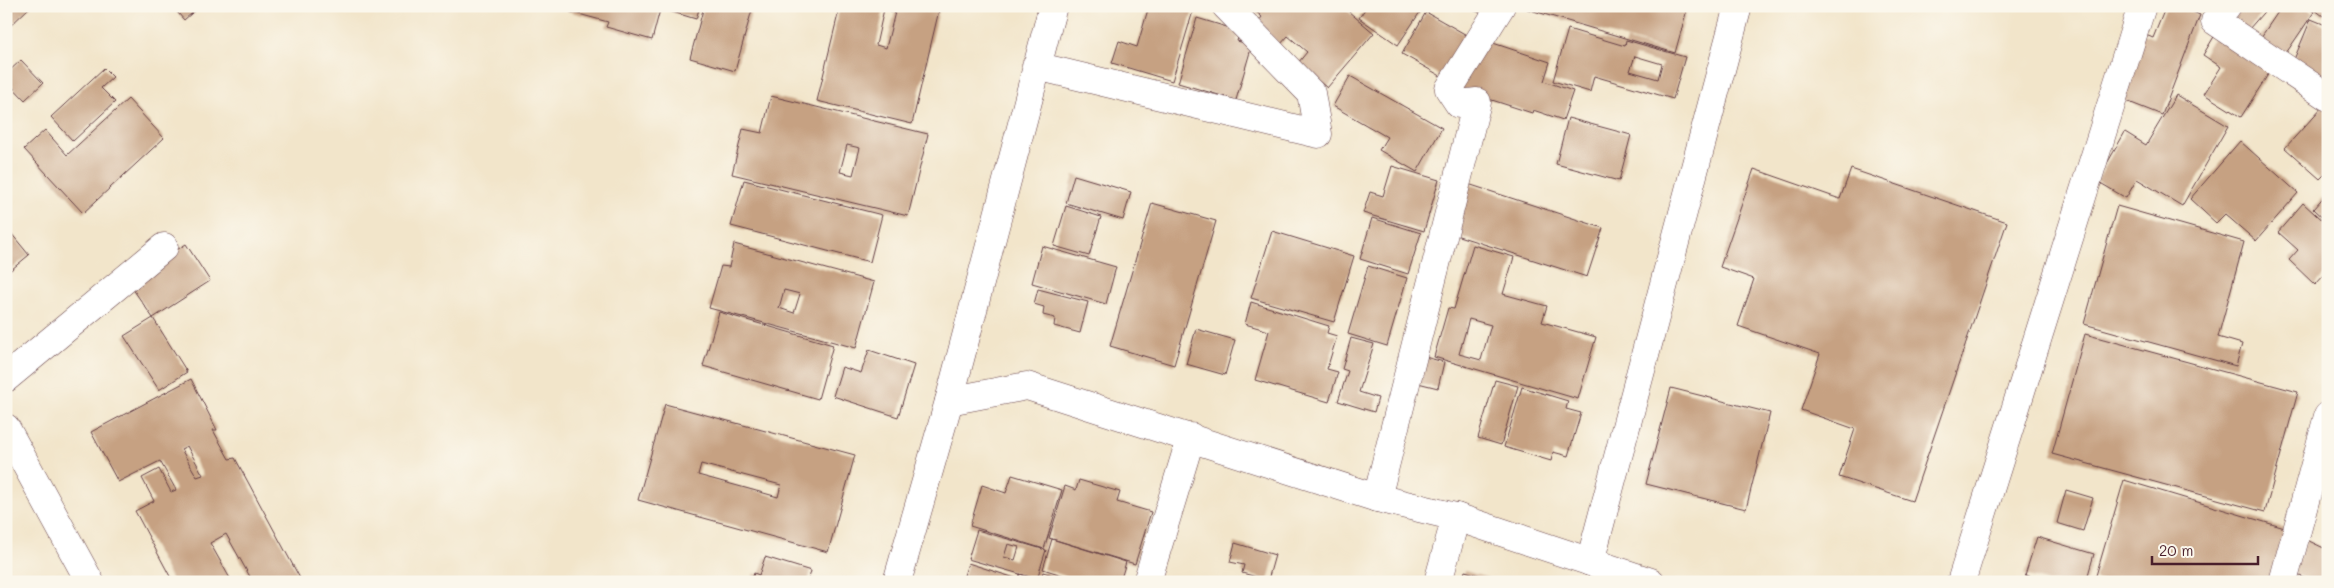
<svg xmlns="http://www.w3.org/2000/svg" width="2334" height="588" font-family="Mali,sans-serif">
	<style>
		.building { fill: #c6a182; fill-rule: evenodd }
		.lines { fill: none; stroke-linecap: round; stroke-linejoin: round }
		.street-casing { stroke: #633d43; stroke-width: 29 }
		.secondary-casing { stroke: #633d43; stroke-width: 29 }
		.street { stroke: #fff; stroke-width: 28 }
		.secondary { stroke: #fff; stroke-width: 28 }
	</style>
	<rect width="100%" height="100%" fill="#fbf7ec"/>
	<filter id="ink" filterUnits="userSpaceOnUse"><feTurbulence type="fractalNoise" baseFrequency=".02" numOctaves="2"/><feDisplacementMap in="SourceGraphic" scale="10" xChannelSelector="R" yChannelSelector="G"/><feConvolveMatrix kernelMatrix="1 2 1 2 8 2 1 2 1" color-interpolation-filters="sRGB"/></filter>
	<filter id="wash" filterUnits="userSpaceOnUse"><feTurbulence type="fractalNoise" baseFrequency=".0096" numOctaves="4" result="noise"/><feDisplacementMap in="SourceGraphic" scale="20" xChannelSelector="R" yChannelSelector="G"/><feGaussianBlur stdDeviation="1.12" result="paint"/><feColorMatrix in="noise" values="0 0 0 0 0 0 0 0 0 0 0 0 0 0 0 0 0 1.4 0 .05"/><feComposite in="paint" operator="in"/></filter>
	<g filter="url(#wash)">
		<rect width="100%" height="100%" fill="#f2e5ca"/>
		<g id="blocks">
			<!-- building -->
			<path class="building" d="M6,6H31L6,30Z
				M172,6H200L184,20Z
				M661,6L652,40L606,27L608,22L553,7Z
				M667,6H700L696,19L666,10Z
				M704,6H753L735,71L690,58Z
				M840,6H940L912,124L817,101ZM884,9L895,12L886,48L876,45Z
				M1149,6H1176L1193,11L1172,81L1112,63L1119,41L1137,47Z
				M1250,6H1342L1374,33L1327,88L1298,63L1307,52L1288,36L1280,45L1256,25L1262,17Z
				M1367,6H1424L1398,45L1359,18Z
				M1469,6H1496L1491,17L1468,8Z
				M1527,6H1688L1675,53L1527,9Z
				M2166,6H2179L2200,15L2162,115L2116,97L2141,33L2153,38Z
				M2225,6H2269L2242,37Z
				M2282,6H2306L2314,12L2282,59L2257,43Z
				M2310,6H2328V9L2323,16Z
				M1426,12L1470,37L1446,79L1402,54Z
				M1197,18L1240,31L1237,41L1252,45L1236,100L1178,83Z
				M2311,19L2328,26V85L2290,69Z
				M1568,29L1625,46L1626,40L1685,57L1673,99L1594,76L1590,92L1553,81ZM1635,56L1662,64L1658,79L1630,71Z
				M2218,30L2274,65L2241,117L2204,94L2221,67L2203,55Z
				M1487,41L1550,62L1544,81L1573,91L1563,120L1533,110L1532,113L1458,89Z
				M21,60L43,83L25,100L6,80V74Z
				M104,68L113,77L101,88L115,102L73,141L51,117Z
				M1350,76L1442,128L1417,172L1379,150L1387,137L1333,106Z
				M2176,95L2228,126L2182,206L2137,179L2126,198L2097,181L2125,132L2146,145Z
				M771,96L928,134L908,216L732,174L743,129L762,133ZM847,145L860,148L853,175L840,172Z
				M128,99L164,138L83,213L24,149L45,130L67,155Z
				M2323,106L2328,110V171L2320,179L2285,148Z
				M1568,118L1631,135L1619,181L1556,164Z
				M2240,141L2298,193L2256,241L2225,214L2216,223L2190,199Z
				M1392,166L1439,180L1424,231L1363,213L1370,192L1383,196Z
				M1754,169L1840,199L1851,169L2007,222L1912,501L1839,477L1855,429L1801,410L1820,354L1738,326L1754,279L1720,267Z
				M1074,175L1131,192L1123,220L1066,203Z
				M744,180L882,215L870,262L731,226Z
				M1462,182L1603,228L1587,277L1446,232Z
				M2328,192V223L2313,209Z
				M1152,203L1216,221L1174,365L1110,346Z
				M2303,203L2328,226V271L2315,285L2289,260L2298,250L2278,232Z
				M1066,206L1101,217L1089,256L1054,246Z
				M2117,206L2244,242L2218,337L2242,344L2236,366L2084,324Z
				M1372,218L1421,233L1408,274L1360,259Z
				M6,227L29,255L6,274Z
				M1272,231L1354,256L1334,322L1251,298Z
				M186,244L210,281L153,318L128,282Z
				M734,244L874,282L856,348L709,308L721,266L729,267ZM784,290L800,294L794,313L779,308Z
				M1473,245L1514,257L1503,294L1547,306L1542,322L1596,337L1578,399L1434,357L1448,308L1454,309ZM1469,319L1491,325L1481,360L1459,354Z
				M1042,246L1116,267L1106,304L1032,283Z
				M1368,266L1407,278L1387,346L1348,334Z
				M1038,289L1088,302L1080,333L1054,326L1055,318L1043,315L1044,307L1034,304Z
				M1251,302L1329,326L1327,333L1337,336L1327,369L1338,372L1329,402L1255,380L1269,331L1245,324Z
				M719,312L833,345L818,399L703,366Z
				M153,318L187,372L159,390L124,336Z
				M1196,329L1235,340L1225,375L1186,364Z
				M2085,334L2298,392L2265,512L2052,454Z
				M1351,338L1374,344L1359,392L1378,398L1374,412L1338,401L1348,371L1342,369Z
				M869,350L914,365L898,417L833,396L842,367L861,373Z
				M1425,357L1444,362L1438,388L1418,383Z
				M191,379L217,430H213L229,459L235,458L302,582H253L226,534L210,543L232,582H173L135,511L154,501L142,478L159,469L171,492L176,490L160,461L118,482L91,432ZM187,446L203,475L197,477L181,449Z
				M1495,380L1518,386L1501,445L1478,438Z
				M1522,387L1568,401L1566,409L1581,413L1568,456L1553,452L1551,461L1504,447Z
				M1671,388L1770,413L1746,509L1646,484Z
				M665,404L855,455L828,552L638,500ZM701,464L781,485L778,497L698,475Z
				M2328,455V483L2318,480Z
				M1012,475L1062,490L1044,549L970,526L982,485L1006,493Z
				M1079,480L1120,492L1117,502L1151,512L1135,564L1049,538L1065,486L1076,490Z
				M2124,480L2288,529L2272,582H2104L2095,579Z
				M2066,490L2093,498L2083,531L2057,523Z
				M977,530L1046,550L1037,579L968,559ZM1008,544L1019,547L1015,560L1004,557Z
				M2037,537L2094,554L2086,582H2048L2025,575Z
				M1052,539L1126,562L1120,582H1084L1043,569Z
				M2307,540L2328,550V582H2312L2292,572Z
				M1235,543L1275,555L1268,580L1242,573L1244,565L1230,562Z
				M765,557L811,571L808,582H751L754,573L759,575Z
				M968,563L1015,578L1014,582H962Z
				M1465,571L1498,581V582H1468L1469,580L1463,578Z
				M1043,572L1072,581L1071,582H1018L1020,574L1040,581Z"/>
		</g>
	</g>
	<g filter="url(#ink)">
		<use href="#blocks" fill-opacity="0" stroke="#633d43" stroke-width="1"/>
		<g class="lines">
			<!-- street casing -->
			<g class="street-casing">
				<path id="street" d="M2227,6L2215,21L2328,97
					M1036,66L1318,134L1311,93L1226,6
					M6,378L164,247
					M6,428L90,582
					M1377,498L1477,102L1459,104L1449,89L1501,6
					M1590,562L1738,6
					M897,582L949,401L1053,6
					M1147,582L1191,437
					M1438,582L1456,517
					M1961,582L2142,6
					M2283,582L2328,416"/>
			</g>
			<!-- secondary casing -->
			<g class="secondary-casing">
				<path id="secondary" d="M949,401L1027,386L1377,498L1456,517L1651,582"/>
			</g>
			<!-- street -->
			<use href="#street" class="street"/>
			<!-- secondary -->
			<use href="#secondary" class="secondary"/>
		</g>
	</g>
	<!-- margin -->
	<rect width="2334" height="588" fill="none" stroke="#fbf7ec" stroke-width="25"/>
	<!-- scale -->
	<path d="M2152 556v8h106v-8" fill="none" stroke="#4a1f2b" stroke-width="2.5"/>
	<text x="2159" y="556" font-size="15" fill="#4a1f2b" stroke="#fbf7ec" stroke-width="4" paint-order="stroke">20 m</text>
</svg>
